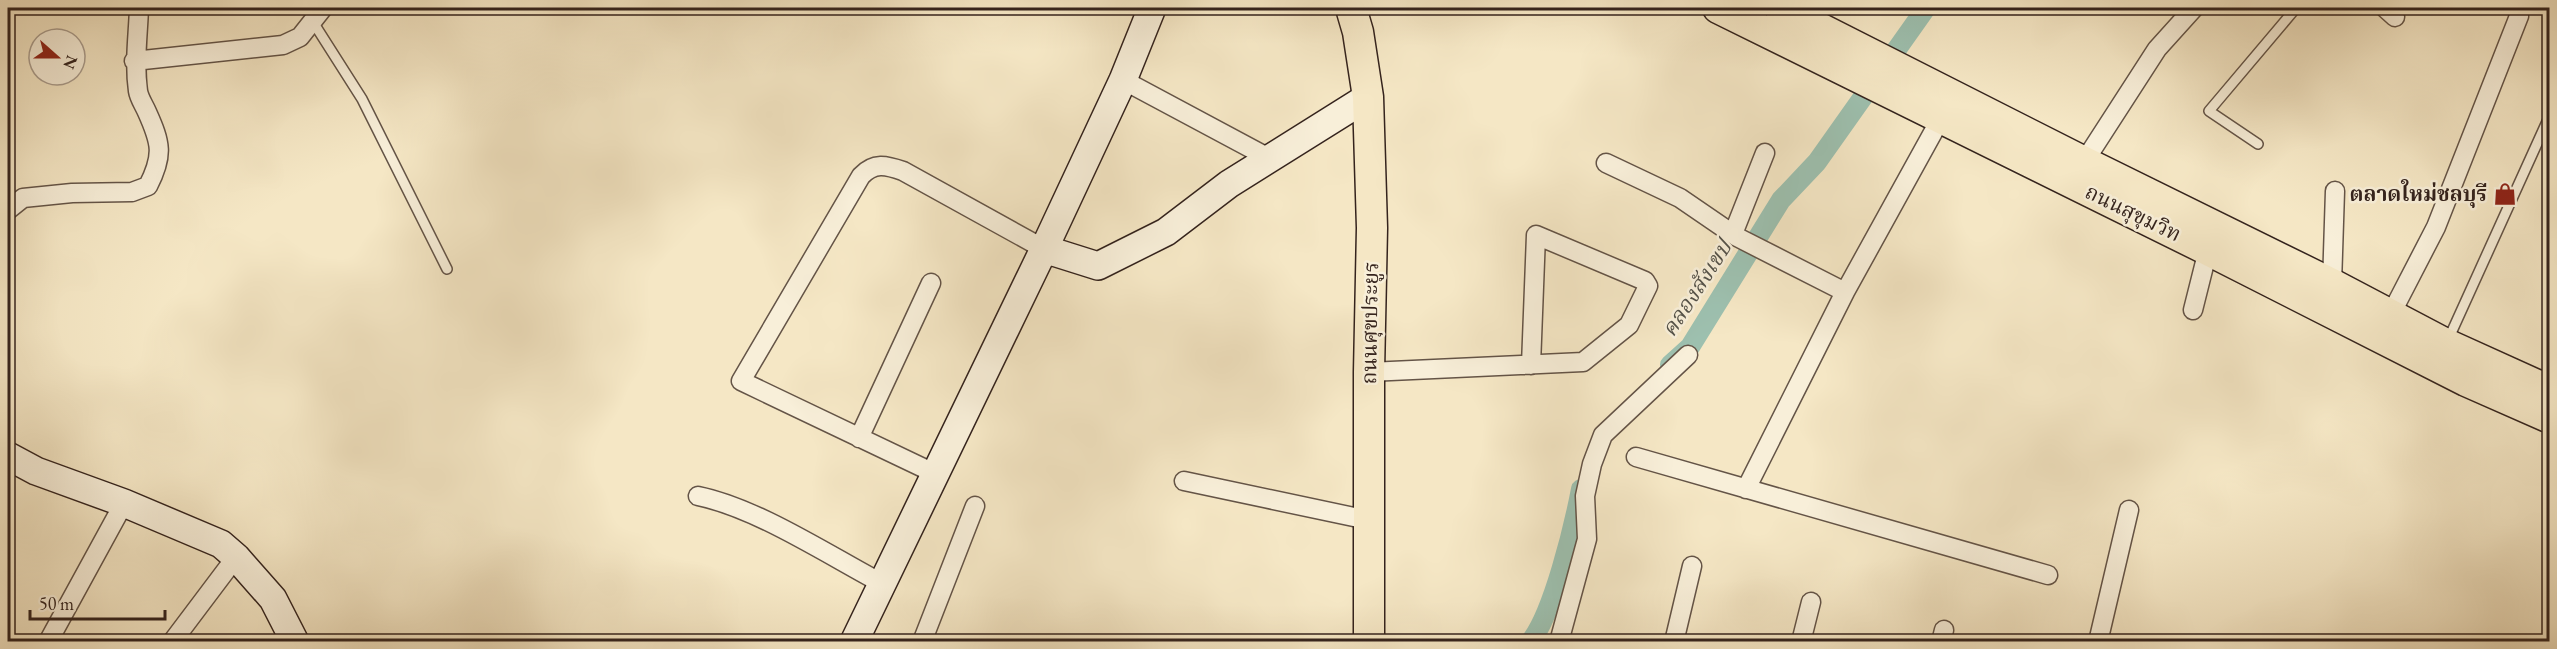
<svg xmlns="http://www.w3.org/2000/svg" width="2557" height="649" font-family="'EB Garamond','Noto Serif Thai',serif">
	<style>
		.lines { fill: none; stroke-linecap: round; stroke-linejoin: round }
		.canal { stroke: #9dc0af; stroke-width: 20 }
		.lane-casing { stroke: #645447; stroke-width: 12 }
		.street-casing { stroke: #645447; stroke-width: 21 }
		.secondary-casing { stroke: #34231d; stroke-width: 30 }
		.primary-casing { stroke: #34231d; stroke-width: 33 }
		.lane { stroke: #f8efd9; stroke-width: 9 }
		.street { stroke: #f8efd9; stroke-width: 18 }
		.secondary { stroke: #f8efd9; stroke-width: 27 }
		.primary { stroke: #f5e7c5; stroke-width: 30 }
		.labels { text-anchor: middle; stroke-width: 5; stroke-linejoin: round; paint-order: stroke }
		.poi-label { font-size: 21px; font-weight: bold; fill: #34231d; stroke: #f8efd9; text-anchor: end }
		.street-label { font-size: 21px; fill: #34231d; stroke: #f8efd9 }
		.water-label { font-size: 22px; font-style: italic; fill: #545249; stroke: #f8efd9 }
	</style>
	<rect width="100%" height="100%" fill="#f5e7c5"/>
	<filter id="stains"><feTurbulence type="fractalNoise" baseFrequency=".00333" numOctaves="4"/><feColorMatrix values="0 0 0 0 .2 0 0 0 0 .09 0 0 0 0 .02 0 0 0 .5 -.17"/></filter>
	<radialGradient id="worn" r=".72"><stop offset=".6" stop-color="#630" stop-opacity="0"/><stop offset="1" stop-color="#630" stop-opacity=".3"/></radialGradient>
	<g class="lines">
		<!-- canal -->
		<path class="canal" d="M1670,365L1690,347L1781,200L1817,162L1926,8
			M1530,642C1553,614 1574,526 1581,489"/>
		<!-- lane casing -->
		<g class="lane-casing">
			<path id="lane" d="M313,22L362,99L447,269
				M2258,144L2209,111L2296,8
				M2448,340L2550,115"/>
		</g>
		<!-- street casing -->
		<g class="street-casing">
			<path id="street" d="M2385,8L2395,17
				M134,61L283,45L300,37L323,8
				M1123,80L1269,158
				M2084,162L2157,49L2194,8
				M1606,163L1680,198L1737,237L1845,292
				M8,210L23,198L72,193L132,192L148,186C164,155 161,143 147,112C144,105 139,98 138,91C134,62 138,36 139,8
				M1733,234L1765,153
				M2332,284L2335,191
				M2193,310L2208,250
				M2391,314L2436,227L2519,16
				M1369,372L1583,362L1629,325L1648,286L1645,281L1536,235L1531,365
				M859,438L931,283
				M1636,457L2048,575
				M936,474L741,381L861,176C874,162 886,165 903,171L1044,249
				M1184,481L1368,520
				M1746,489L1845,292L1941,118
				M698,496C757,508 828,555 883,584
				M48,642L124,503
				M172,642L236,557
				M922,642L975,506
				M1559,642L1587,539L1585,496L1592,464L1603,435L1688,355
				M1674,642L1692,566
				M1801,642L1811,602
				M1941,642L1944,630
				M2098,642L2129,510"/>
		</g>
		<!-- secondary casing -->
		<g class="secondary-casing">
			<path id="secondary" d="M1044,249L1098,266L1166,232L1229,184L1368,97
				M8,456L36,471L124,503L221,544L236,557L273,599L295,642
				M854,642L1044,249L1123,80L1152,8"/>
		</g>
		<!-- primary casing -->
		<g class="primary-casing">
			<path id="primary" d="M1351,8L1358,32L1368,97L1372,228L1369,372V642
				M1718,8L2208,250L2466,381L2550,418
				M1780,8L2084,162L2332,284L2446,344L2550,391"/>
		</g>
		<!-- lane -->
		<use href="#lane" class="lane"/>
		<!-- street -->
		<use href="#street" class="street"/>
		<!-- secondary -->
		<use href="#secondary" class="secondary"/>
		<!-- primary -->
		<use href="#primary" class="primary"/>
	</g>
	<!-- icons -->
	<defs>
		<g id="shop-bare" transform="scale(1.8)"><path d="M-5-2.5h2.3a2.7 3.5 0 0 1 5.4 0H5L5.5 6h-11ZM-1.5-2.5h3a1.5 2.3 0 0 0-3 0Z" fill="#8f2418" stroke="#f8efd9" stroke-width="2.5" paint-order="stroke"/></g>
	</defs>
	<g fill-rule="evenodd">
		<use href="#shop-bare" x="2505" y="194"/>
	</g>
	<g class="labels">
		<!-- poi labels -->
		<g class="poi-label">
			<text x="2487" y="201">ตลาดใหม่ชลบุรี</text>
		</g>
		<!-- street labels -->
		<g class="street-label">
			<text transform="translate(2133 213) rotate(26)" y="7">ถนนสุขุมวิท</text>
			<text transform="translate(1370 323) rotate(-89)" y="7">ถนนศุขประยูร</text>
		</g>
		<!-- water labels -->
		<g class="water-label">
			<text transform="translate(1696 288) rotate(-57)" y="8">คลองสังเขป</text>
		</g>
	</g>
	<!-- margin -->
	<rect width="2557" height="649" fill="none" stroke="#f5e7c5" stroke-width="30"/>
	<rect x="9" y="9" width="2539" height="631" fill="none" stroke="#34231d" stroke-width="3"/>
	<rect x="15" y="15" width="2527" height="619" fill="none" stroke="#34231d" stroke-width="1.5"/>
	<!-- north arrow -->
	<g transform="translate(57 57) rotate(111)"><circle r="28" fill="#f8efd9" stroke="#aa9d8e" stroke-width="1.5"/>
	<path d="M0-4.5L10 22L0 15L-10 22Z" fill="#8f2418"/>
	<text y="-9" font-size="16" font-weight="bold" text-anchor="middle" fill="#34231d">N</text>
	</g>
	<!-- scale -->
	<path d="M30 610v9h135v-9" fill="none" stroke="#34231d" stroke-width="3"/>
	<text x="39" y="610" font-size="18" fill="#34231d" stroke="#f8efd9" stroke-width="4.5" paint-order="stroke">50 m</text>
	<rect width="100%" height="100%" filter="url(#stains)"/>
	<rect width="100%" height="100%" fill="url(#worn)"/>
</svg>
